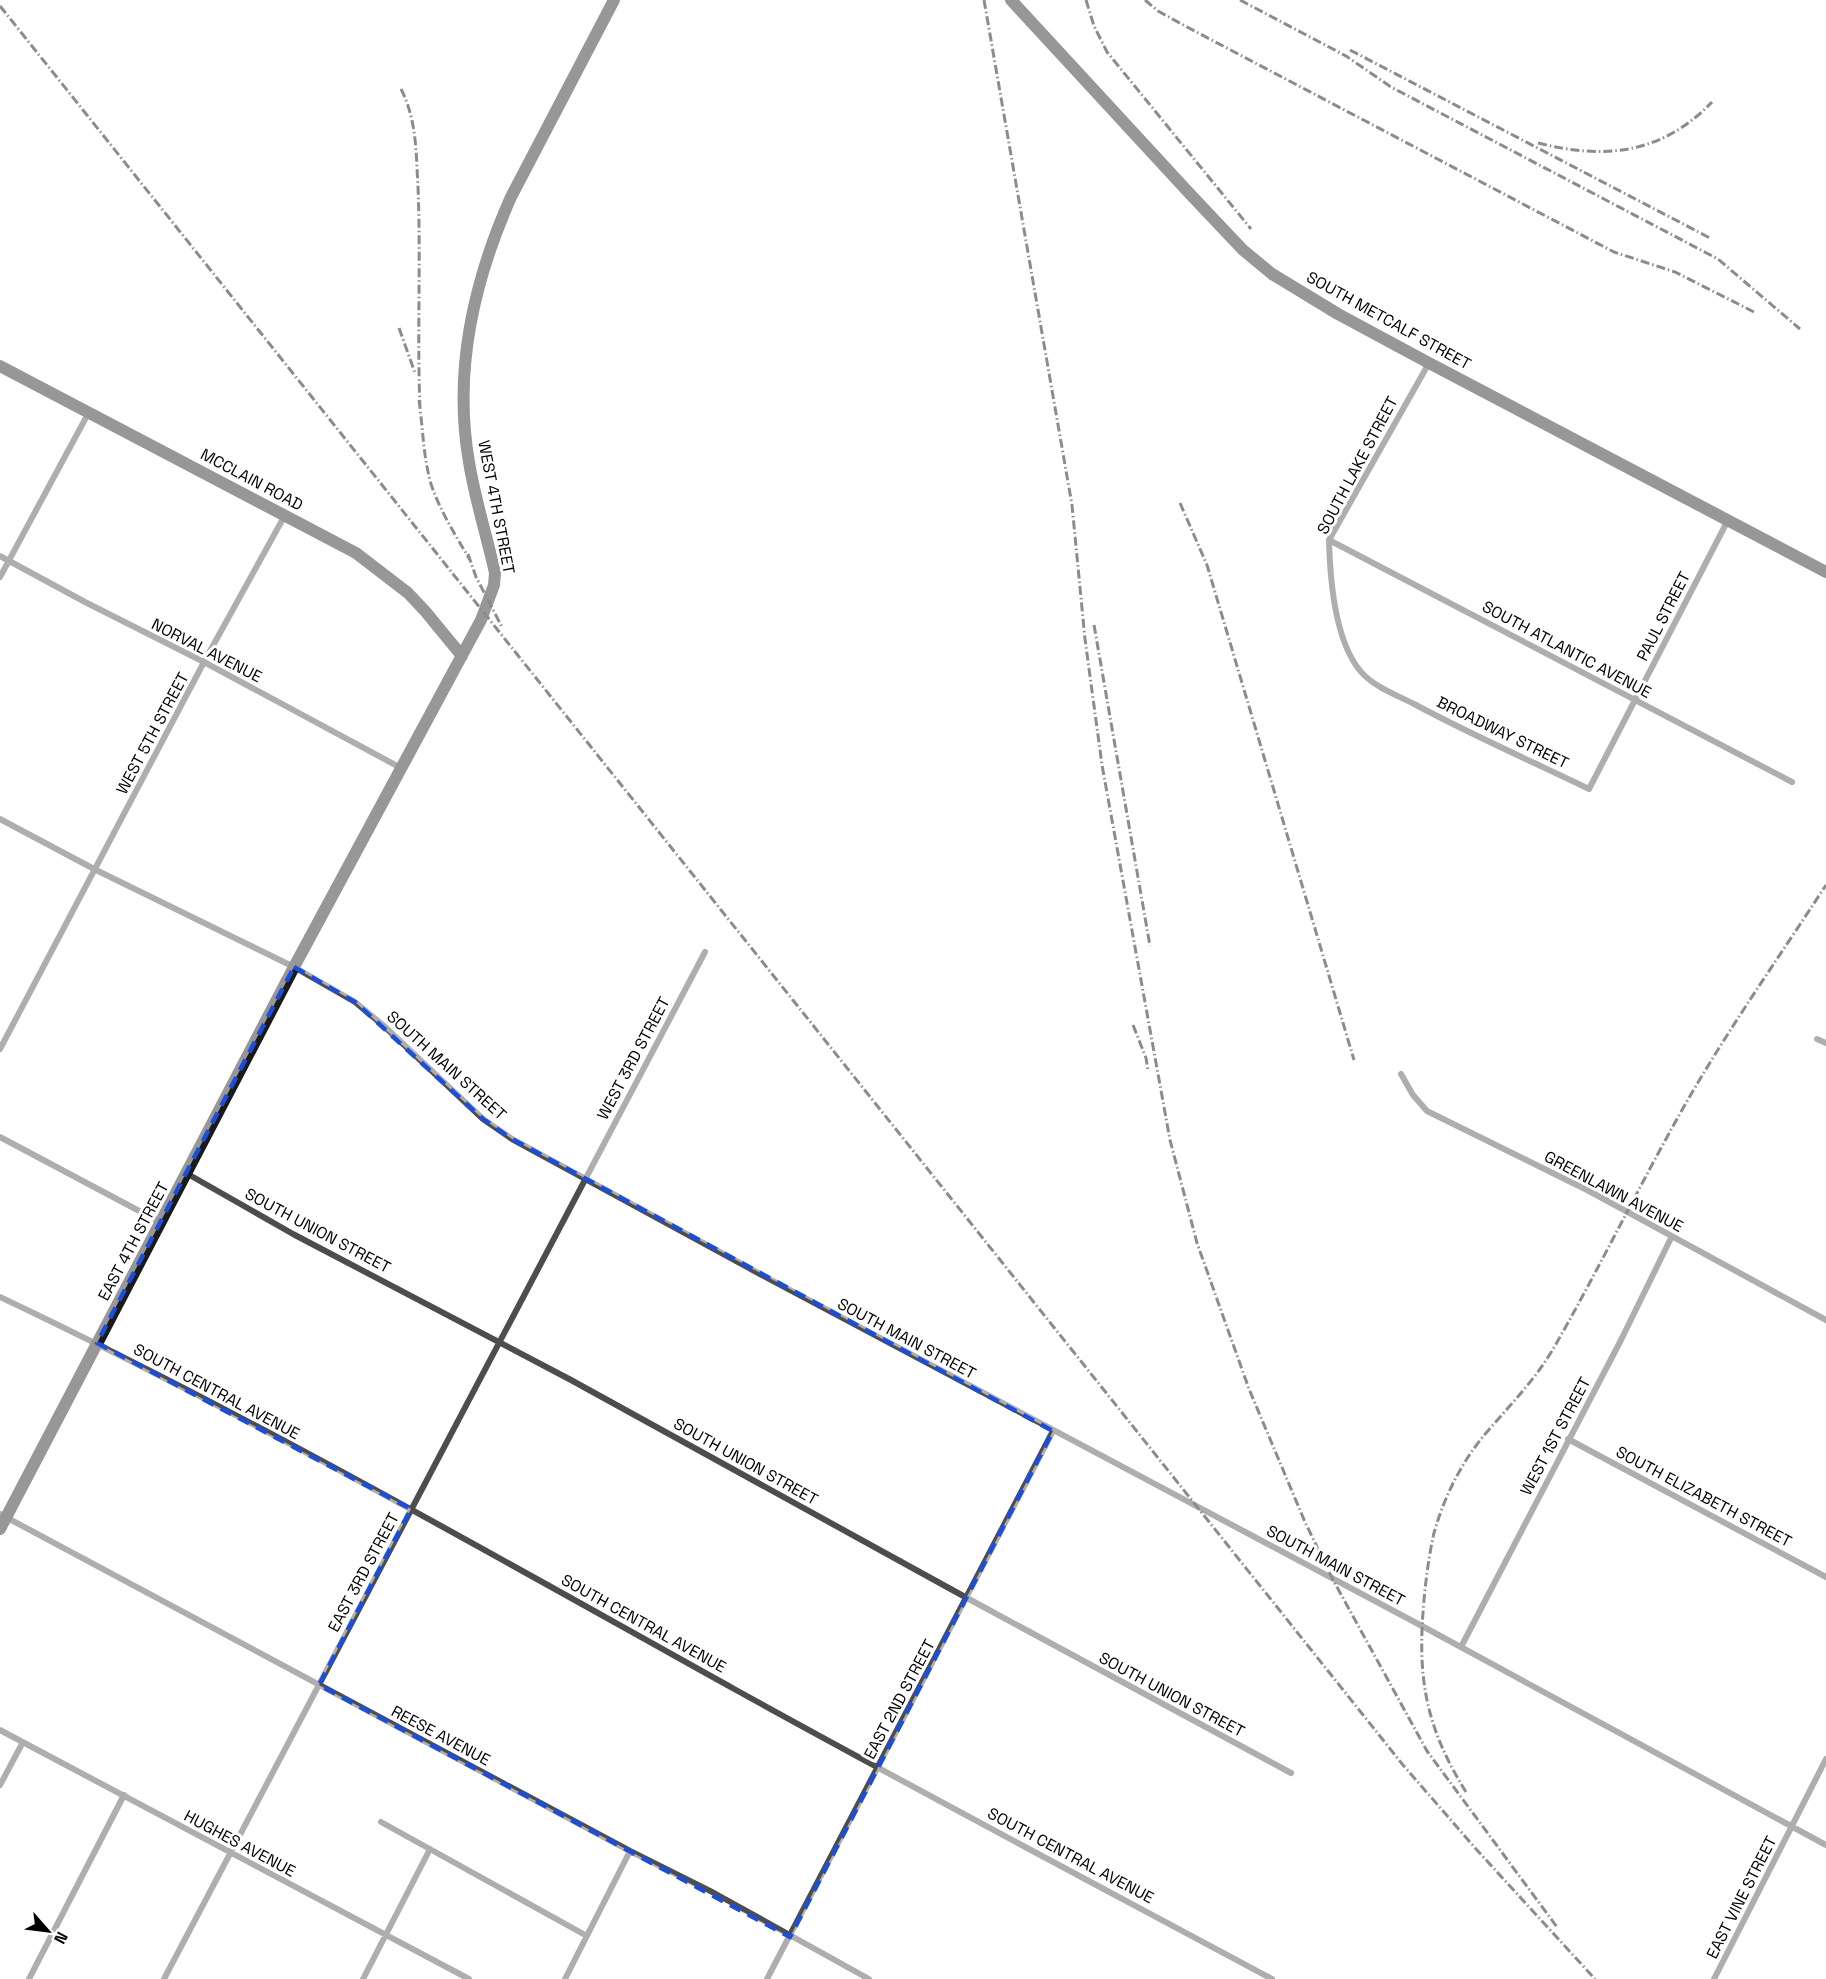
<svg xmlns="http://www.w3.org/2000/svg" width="1826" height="1979" font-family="'Space Grotesk',sans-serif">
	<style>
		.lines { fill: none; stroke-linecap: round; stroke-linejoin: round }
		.street { stroke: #4d4d4d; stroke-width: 6 }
		.secondary { stroke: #1a1a1a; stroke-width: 12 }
		.rail { stroke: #000; stroke-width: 3; stroke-dasharray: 9 3 1.5 3; stroke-linecap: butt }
		.marked { fill: none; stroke: #1d4ed8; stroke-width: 4.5; stroke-dasharray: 12 8; stroke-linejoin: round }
		.labels { text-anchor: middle; stroke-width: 6; stroke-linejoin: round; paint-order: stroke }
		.street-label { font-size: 16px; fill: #000; stroke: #fff }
	</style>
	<rect width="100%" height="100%" fill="#fff"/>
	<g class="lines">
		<!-- street -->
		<path class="street" d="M1429,363L1329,540C1330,579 1335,646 1364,675C1377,688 1399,696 1416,705C1472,735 1531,761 1589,789L1728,520
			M1329,540L1792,782
			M0,556L85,602L204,662L401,768
			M0,577L89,412
			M0,819L96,870L294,967L355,1002L384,1026L483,1119L512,1139L760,1274L1422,1626L1826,1845
			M1817,1039L1826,1043
			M0,1049L204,662L285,515
			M1401,1074L1413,1095L1427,1111L1589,1191L1826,1320
			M0,1137L160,1222
			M186,1173L293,1234L571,1380L967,1598L1291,1773
			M0,1297C251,1416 493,1555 736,1690C913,1788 1093,1883 1272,1979
			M1568,1439L1826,1577
			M0,1514L630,1851L714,1893L869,1979
			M1461,1647L1621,1340L1671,1238
			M0,1730L469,1979
			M0,1785L23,1742
			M381,1822L587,1936
			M29,1979L124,1795
			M164,1979L705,952
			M363,1979L430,1849
			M565,1979L630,1851
			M767,1979L1053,1431
			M1714,1979L1826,1759"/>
		<!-- secondary -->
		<path class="secondary" d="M1011,0L1190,194L1243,250L1272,274L1338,314L1429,363L1826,572
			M0,366L356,553L408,593L425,611L462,656
			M0,1529L294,967L481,620L494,585L495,573C487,536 475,500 469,462C453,371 474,280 511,197L614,0"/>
		<!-- rail -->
		<path class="rail" d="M984,0L1072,505L1085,639L1102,765L1170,1140L1197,1243L1249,1389L1305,1522L1332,1578L1427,1751L1557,1927
			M1086,0L1094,26L1107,52L1251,229
			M1145,0L1158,11L1187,27L1614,252L1675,272L1754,312
			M1240,0L1346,56L1391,87L1718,259L1800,329
			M0,6L1403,1765L1476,1849L1595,1979
			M1350,50L1710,238
			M401,89C417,120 416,154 418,187C421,261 417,334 420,408
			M1538,143C1605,160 1662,154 1712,102
			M399,328L415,373
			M419,400C423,428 423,456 431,484C440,511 456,536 470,560
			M1180,503L1207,565L1354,1060
			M468,554L476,577L502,627
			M1094,625L1150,946
			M1133,1025L1146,1058L1148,1071
			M1466,1792C1425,1726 1417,1677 1424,1600C1426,1578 1429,1555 1434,1533C1444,1497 1462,1461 1486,1433C1511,1404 1537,1378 1556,1344C1601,1265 1641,1182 1686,1103C1729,1028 1779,957 1826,885"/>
	</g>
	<!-- marked area -->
	<path d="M0 0H1826V1979H0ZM294,967L355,1002L483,1119L512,1139L1053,1431L790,1937L319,1685L411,1509L97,1343Z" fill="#fff" fill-opacity=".55" fill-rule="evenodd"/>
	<path class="marked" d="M294,967L355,1002L483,1119L512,1139L1053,1431L790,1937L319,1685L411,1509L97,1343Z"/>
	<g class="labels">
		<!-- street labels -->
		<g class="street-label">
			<text transform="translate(1389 320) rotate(29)" y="6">SOUTH METCALF STREET</text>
			<text transform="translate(1357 465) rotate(-62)" y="6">SOUTH LAKE STREET</text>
			<text transform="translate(252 479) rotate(28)" y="6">MCCLAIN ROAD</text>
			<text transform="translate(497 507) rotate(79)" y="6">WEST 4TH STREET</text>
			<text transform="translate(1663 616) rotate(-63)" y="6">PAUL STREET</text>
			<text transform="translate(1567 649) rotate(28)" y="6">SOUTH ATLANTIC AVENUE</text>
			<text transform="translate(207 650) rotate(27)" y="6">NORVAL AVENUE</text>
			<text transform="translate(1503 732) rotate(26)" y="6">BROADWAY STREET</text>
			<text transform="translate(152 733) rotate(-62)" y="6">WEST 5TH STREET</text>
			<text transform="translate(633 1058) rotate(-62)" y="6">WEST 3RD STREET</text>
			<text transform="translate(447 1065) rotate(42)" y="6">SOUTH MAIN STREET</text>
			<text transform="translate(1614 1191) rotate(28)" y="6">GREENLAWN AVENUE</text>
			<text transform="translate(318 1230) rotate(28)" y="6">SOUTH UNION STREET</text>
			<text transform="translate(133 1241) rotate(-62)" y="6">EAST 4TH STREET</text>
			<text transform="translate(907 1338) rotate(28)" y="6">SOUTH MAIN STREET</text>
			<text transform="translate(217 1391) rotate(28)" y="6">SOUTH CENTRAL AVENUE</text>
			<text transform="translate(1555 1436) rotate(-62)" y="6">WEST 1ST STREET</text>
			<text transform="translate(746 1461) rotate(29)" y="6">SOUTH UNION STREET</text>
			<text transform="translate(1704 1496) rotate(28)" y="6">SOUTH ELIZABETH STREET</text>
			<text transform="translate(1336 1565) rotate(28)" y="6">SOUTH MAIN STREET</text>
			<text transform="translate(363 1572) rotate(-62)" y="6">EAST 3RD STREET</text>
			<text transform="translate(644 1623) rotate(29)" y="6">SOUTH CENTRAL AVENUE</text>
			<text transform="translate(1172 1694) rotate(28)" y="6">SOUTH UNION STREET</text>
			<text transform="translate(899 1699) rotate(-62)" y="6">EAST 2ND STREET</text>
			<text transform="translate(441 1735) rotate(28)" y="6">REESE AVENUE</text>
			<text transform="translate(240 1843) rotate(28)" y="6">HUGHES AVENUE</text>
			<text transform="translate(1071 1855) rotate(28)" y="6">SOUTH CENTRAL AVENUE</text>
			<text transform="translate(1741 1897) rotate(-63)" y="6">EAST VINE STREET</text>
		</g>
	</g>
	<!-- north arrow -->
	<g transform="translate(48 1931) rotate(118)" stroke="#ffffff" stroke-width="4.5" paint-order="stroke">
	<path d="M0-4.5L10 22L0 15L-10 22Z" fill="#000000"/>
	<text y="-9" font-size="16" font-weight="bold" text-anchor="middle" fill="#000000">N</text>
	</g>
</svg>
